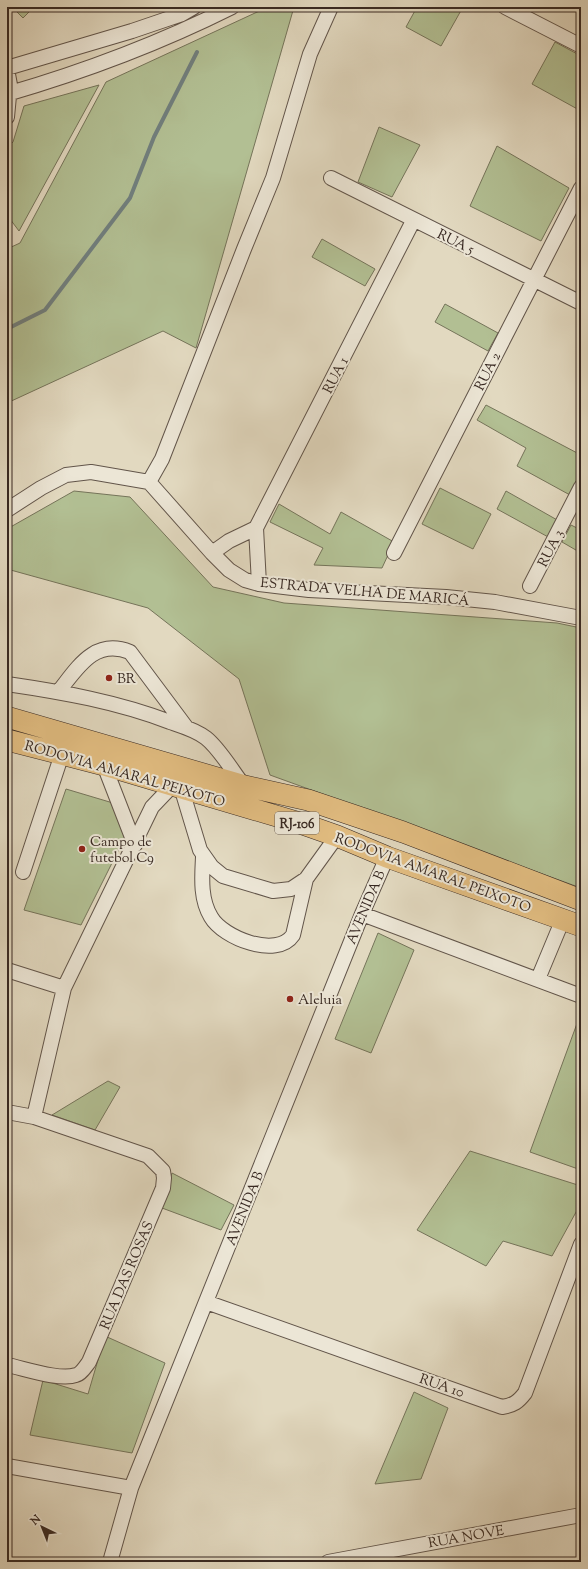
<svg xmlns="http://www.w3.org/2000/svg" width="588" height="1569" font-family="'Sorts Mill Goudy',serif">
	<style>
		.green { fill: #b2bf93; stroke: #75745a }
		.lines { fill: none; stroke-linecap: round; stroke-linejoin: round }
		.stream { stroke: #717f7e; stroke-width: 4 }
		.minor-casing { stroke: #62554a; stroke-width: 16 }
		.highway-casing { stroke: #382922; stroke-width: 22 }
		.minor { stroke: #ece6d6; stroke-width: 14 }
		.highway { stroke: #e1bc80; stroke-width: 21 }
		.poi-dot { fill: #8f2418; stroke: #ece6d6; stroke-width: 1.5 }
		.labels { text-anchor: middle; stroke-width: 4; stroke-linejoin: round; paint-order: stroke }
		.shield { fill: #ece6d6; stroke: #6e6258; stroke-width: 1 }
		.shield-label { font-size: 13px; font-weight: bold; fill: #382922 }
		.street-label { font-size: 14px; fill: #382922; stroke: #ece6d6 }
		.poi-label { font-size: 14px; fill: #382922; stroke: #ece6d6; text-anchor: start }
	</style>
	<rect width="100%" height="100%" fill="#e2d9c0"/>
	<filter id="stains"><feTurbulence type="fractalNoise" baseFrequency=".005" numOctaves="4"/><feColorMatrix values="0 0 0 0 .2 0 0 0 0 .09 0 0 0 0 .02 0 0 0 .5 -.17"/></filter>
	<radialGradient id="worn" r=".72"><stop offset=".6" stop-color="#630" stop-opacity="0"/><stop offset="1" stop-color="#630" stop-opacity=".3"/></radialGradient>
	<!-- green -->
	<path class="green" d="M12,7H34L23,18Z
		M268,7H294L196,348L163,331L7,403V249L20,243L106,82Z
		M417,7H463L441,46L406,27Z
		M555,42L581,56V111L532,84Z
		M99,85L19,231L7,215V148L13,142L24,106Z
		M379,127L420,145L392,197L358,182Z
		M497,146L569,188L541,241L470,206Z
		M322,239L375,269L365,286L312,257Z
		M445,304L498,333L488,351L435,322Z
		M486,405L581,455V470L570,495L517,466L526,448L477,420Z
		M440,488L491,514L473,549L422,524Z
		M74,491L130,497L213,587L284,603L557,623L581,628V888L270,775L239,679L148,608L7,569V529Z
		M506,491L559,521L550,538L497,509Z
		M279,504L330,534L341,512L394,542L382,568L314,565L323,548L270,522Z
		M571,525L581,530V553L562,542Z
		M66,789L113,803L125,837L81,925L24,910Z
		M378,933L414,950L371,1053L335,1039Z
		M579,1018L581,1019V1170L530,1152Z
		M108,1081L120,1087L95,1130L52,1115Z
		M470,1151L581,1186V1203L552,1256L503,1241L486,1266L417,1230Z
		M172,1173L234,1205L221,1230L162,1208Z
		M105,1336L165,1363L132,1453L30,1435L43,1380L88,1394Z
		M414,1392L448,1408L421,1479L375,1484Z"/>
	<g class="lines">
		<!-- stream -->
		<path class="stream" d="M7,329L45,310L130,198L154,137L197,52"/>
		<!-- minor casing -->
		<g class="minor-casing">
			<path id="minor" d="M505,7L581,46
				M7,68L132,31L182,14L194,7
				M7,69L10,85L7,117
				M7,94C86,71 158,44 232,7
				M331,178L581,303
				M149,482L162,459L244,249L273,178L310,54L331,7
				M7,510L41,488L66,475L91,472L149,482L212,553L229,570L245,580L259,584L309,590L446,597L495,602L581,618
				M256,528L413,221
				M212,553L229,541L256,528L259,584
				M394,553L581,188
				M530,586L581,487
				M7,684C62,692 118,702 170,722C182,726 196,730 206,738C220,749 233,772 244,786
				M59,691C78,667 95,638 130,652L186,727
				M104,765L135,845
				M181,787L200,850L212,867L223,876L273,891L291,889L306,879L337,836
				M203,857C202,877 200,899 211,917C223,938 277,959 293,935L306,879
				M23,872L62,754
				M362,914L581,996
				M7,970L64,988
				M538,979L563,919
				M7,1112L34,1117L148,1156L163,1171L164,1178L163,1188L89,1362C86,1366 81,1374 76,1375C60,1381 23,1368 7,1365
				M34,1117L64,988L152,807L173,785
				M206,1302L502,1407C514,1405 518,1402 525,1393L581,1244
				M7,1466L131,1488
				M110,1562L131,1488L362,914L387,857
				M328,1562L581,1515"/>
		</g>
		<!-- highway casing -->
		<g class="highway-casing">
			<path id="highway" d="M7,717L245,786L308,800L403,832L581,900
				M7,740L104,765L300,823L337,836L387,857L581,926"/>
		</g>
		<!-- minor -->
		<use href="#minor" class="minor"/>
		<!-- highway -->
		<use href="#highway" class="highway"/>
	</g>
	<!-- markers -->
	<g class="poi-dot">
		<circle cx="109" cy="678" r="4"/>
		<circle cx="82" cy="849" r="4"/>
		<circle cx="290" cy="999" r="4"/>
	</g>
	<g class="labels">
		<!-- shield labels -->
		<rect class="shield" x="275" y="812" width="44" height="22" rx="3"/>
		<g class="shield-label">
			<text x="297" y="828">RJ-106</text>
		</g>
		<!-- street labels -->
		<g class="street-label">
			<text transform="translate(456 241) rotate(26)" y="5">RUA 5</text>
			<text transform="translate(487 371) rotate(-63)" y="5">RUA 2</text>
			<text transform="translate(335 375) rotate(-63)" y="5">RUA 1</text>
			<text transform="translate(550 548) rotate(-63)" y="5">RUA 3</text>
			<text transform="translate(365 591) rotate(5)" y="5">ESTRADA VELHA DE MARICÁ</text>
			<text transform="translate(125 773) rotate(16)" y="5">RODOVIA AMARAL PEIXOTO</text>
			<text transform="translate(433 872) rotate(20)" y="5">RODOVIA AMARAL PEIXOTO</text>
			<text transform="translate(365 907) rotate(-67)" y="5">AVENIDA B</text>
			<text transform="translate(244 1208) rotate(-68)" y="5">AVENIDA B</text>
			<text transform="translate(126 1275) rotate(-67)" y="5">RUA DAS ROSAS</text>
			<text transform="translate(442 1385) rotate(19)" y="5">RUA 10</text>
			<text transform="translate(466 1536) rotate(-10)" y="5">RUA NOVE</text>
		</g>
		<!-- poi labels -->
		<g class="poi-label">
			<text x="117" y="683">BR</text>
			<text x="90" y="846">Campo de<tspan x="90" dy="16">futebol C9</tspan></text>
			<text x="298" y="1004">Aleluia</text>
		</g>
	</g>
	<!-- margin -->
	<rect width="588" height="1569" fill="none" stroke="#e2d9c0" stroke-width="24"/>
	<rect x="8" y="8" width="572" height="1553" fill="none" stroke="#382922" stroke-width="2"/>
	<rect x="12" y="12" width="564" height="1545" fill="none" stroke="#382922"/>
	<!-- north arrow -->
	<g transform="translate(42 1527) rotate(317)" stroke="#ece6d6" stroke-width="3" paint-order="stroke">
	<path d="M0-3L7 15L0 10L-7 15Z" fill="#382922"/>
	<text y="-6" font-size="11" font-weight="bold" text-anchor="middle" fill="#382922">N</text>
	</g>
	<rect width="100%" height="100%" filter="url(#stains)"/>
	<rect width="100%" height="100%" fill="url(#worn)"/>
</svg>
